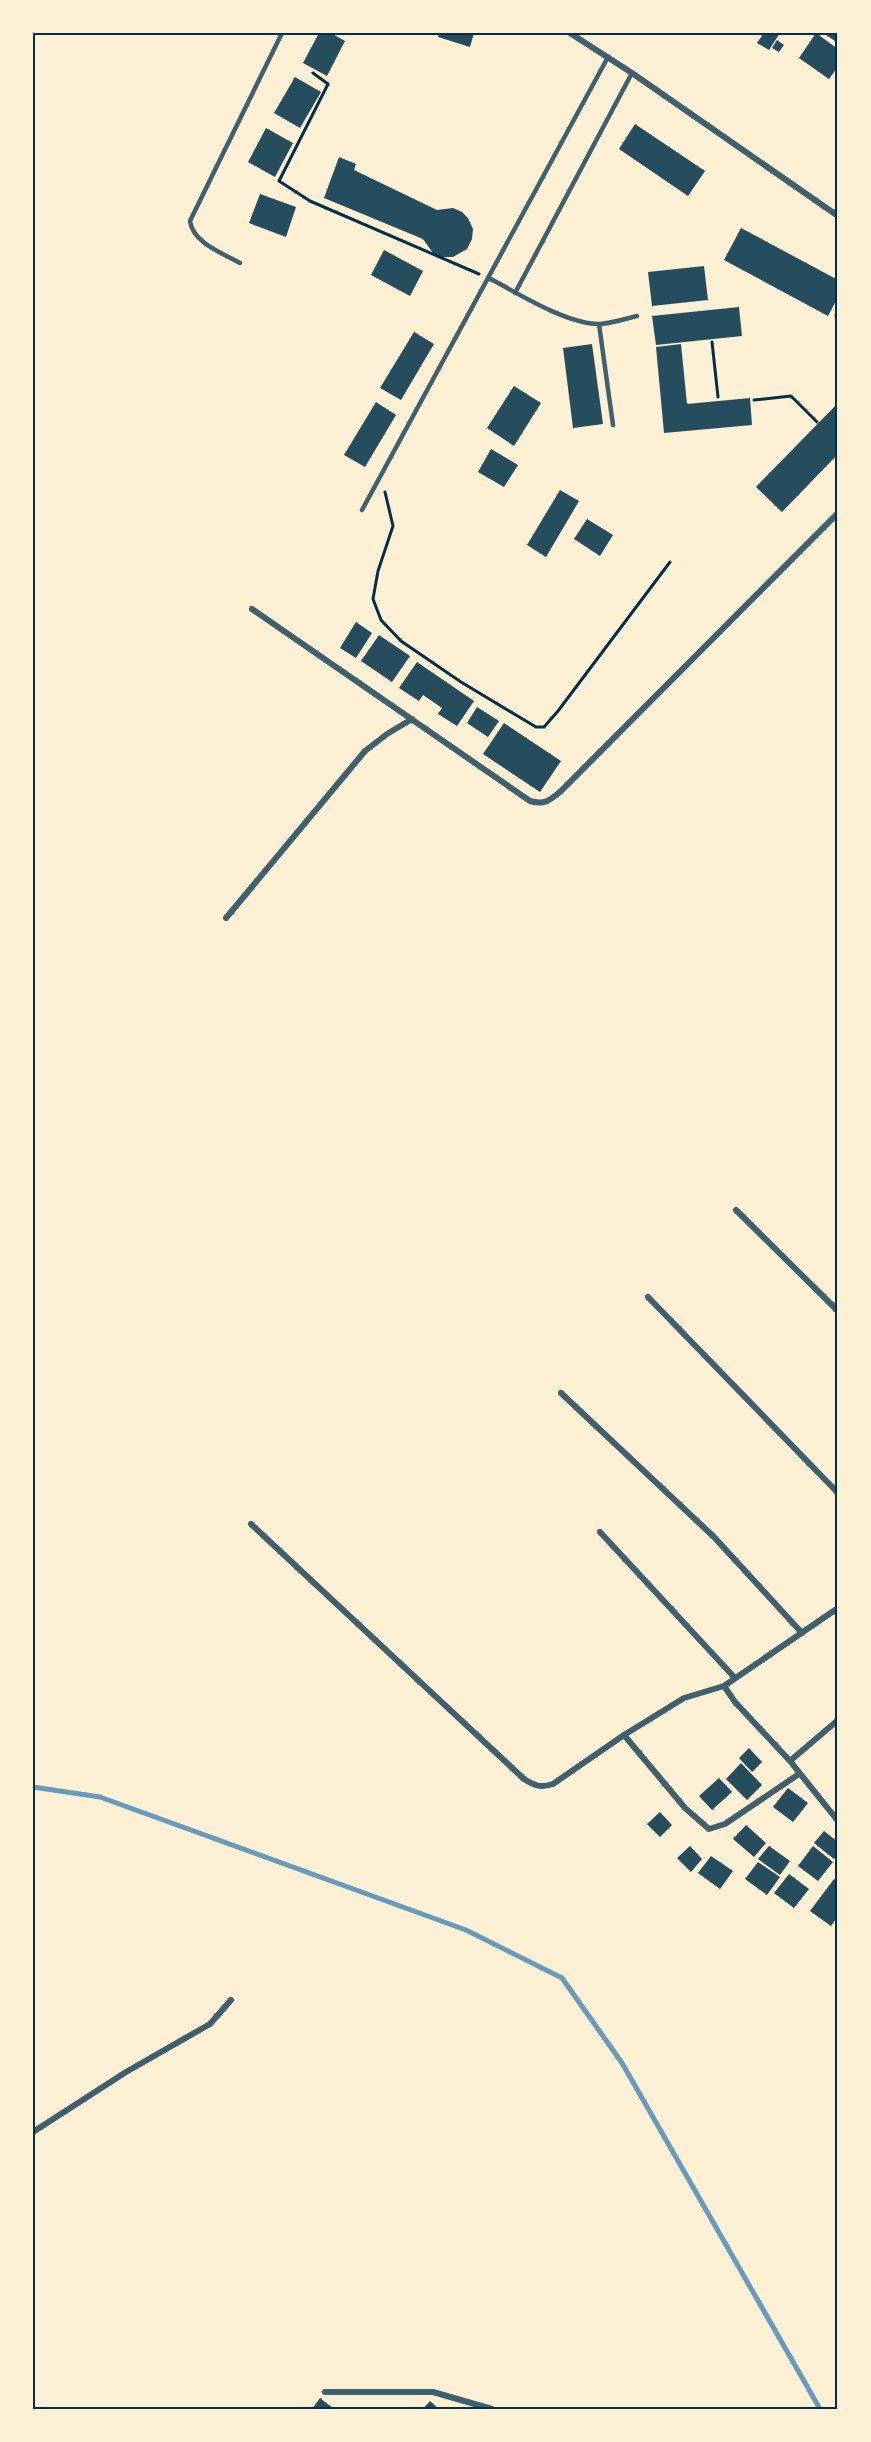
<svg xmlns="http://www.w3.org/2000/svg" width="871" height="2442" font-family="Inter,sans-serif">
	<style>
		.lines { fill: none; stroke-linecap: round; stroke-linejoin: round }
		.stream { stroke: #669bbc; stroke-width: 5 }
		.building { fill: #264d5e }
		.path { stroke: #003049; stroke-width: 3 }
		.service { stroke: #3f606c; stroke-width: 4.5 }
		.minor { stroke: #3f606c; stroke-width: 6 }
		.neatline { fill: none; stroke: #003049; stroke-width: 2 }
	</style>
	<rect width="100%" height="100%" fill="#fdf0d5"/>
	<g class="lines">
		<!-- stream -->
		<path class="stream" d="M33,1787L100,1797L466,1930L562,1978L622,2063L820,2409"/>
	</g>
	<!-- building -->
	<path class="building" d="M319,33H331L345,41L327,76L303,63Z
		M439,33H474L470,47L438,37Z
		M764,33H780L769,50L757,43Z
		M816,33L838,49V66L829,79L799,58Z
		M823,33H838V36L835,41Z
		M777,40L784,45L779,52L772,48Z
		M295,77L321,92L300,128L274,113Z
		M635,124L705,171L688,196L619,149Z
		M266,128L293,143L275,177L248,162Z
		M339,157L356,164L354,170L437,210L453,208L462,212L468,218L473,229L472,239L467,249L453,257H442L433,253L423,239L324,198Z
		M260,194L296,207L286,237L249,223Z
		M741,228L838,280V297L828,316L724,260Z
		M384,250L423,271L410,296L371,275Z
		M704,266L708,300L652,306L648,272Z
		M739,307L742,336L656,345L652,316Z
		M414,332L434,344L401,400L380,388Z
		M592,344L603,424L573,428L563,348Z
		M681,344L687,404L750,398L752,425L664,433L656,347Z
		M514,386L541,403L514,446L487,428Z
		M376,402L396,415L365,467L344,455Z
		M838,403V454L782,512L756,487Z
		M491,449L518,465L504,487L478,472Z
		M560,490L579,501L546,557L527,545Z
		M587,519L613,535L600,556L574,539Z
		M356,622L372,633L356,658L340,648Z
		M379,635L410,656L392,682L361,661Z
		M417,662L474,701L457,726L438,714L442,708L423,695L419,701L399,688Z
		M477,707L499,721L488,737L467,723Z
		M504,723L561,761L540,792L483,754Z
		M749,1748L762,1762L752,1772L739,1758Z
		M741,1763L762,1785L747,1800L726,1779Z
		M719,1778L732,1792L712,1810L699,1796Z
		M788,1788L808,1803L793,1822L773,1807Z
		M660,1812L672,1825L660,1837L647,1824Z
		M746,1825L766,1843L754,1857L733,1839Z
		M824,1831L838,1842V1854L834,1859L814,1843Z
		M690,1846L702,1859L691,1872L677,1858Z
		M769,1846L790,1861L780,1875L758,1859Z
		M813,1846L833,1862L818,1881L798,1866Z
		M711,1856L733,1871L720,1889L698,1873Z
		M758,1862L780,1877L767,1895L745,1879Z
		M789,1874L809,1889L794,1908L774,1893Z
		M834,1879L838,1882V1916L831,1926L810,1911Z
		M320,2398L334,2409H312Z
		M430,2401L439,2409H423Z"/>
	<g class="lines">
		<!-- path -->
		<path class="path" d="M313,73L328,84L279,181L310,201L479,274
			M836,315L838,334
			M712,342L718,397
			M754,400L791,396L817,422
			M385,492L393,526L378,571L373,599L381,620L401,641L461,682L536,727H544L558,711L670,562"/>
		<!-- service -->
		<path class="service" d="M240,263C222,253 193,243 190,221L282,33
			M489,278C517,293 568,325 600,324C612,323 625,319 637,316
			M515,293L632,73
			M599,324L613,425
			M362,510L608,57"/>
		<!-- minor -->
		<path class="minor" d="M570,33L632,73L838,216
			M252,609L530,801C544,805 549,801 560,792L838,513
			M226,918L365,751L387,734L412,719
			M736,1210L838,1311
			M648,1297L838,1493
			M561,1393L714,1537L802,1633
			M251,1524L524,1779C535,1786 541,1788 553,1784L624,1735L684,1698L724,1686
			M600,1532L735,1678
			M838,1608L724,1686L735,1702L790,1761L838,1821
			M624,1735L685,1808L709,1829L725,1824L799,1774
			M790,1761L838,1720
			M33,2132L126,2072L210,2024L231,2000
			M325,2392H433L492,2409"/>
	</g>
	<!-- border -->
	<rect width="871" height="2442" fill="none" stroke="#fdf0d5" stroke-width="69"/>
	<rect x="34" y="34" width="802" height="2374" class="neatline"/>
</svg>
